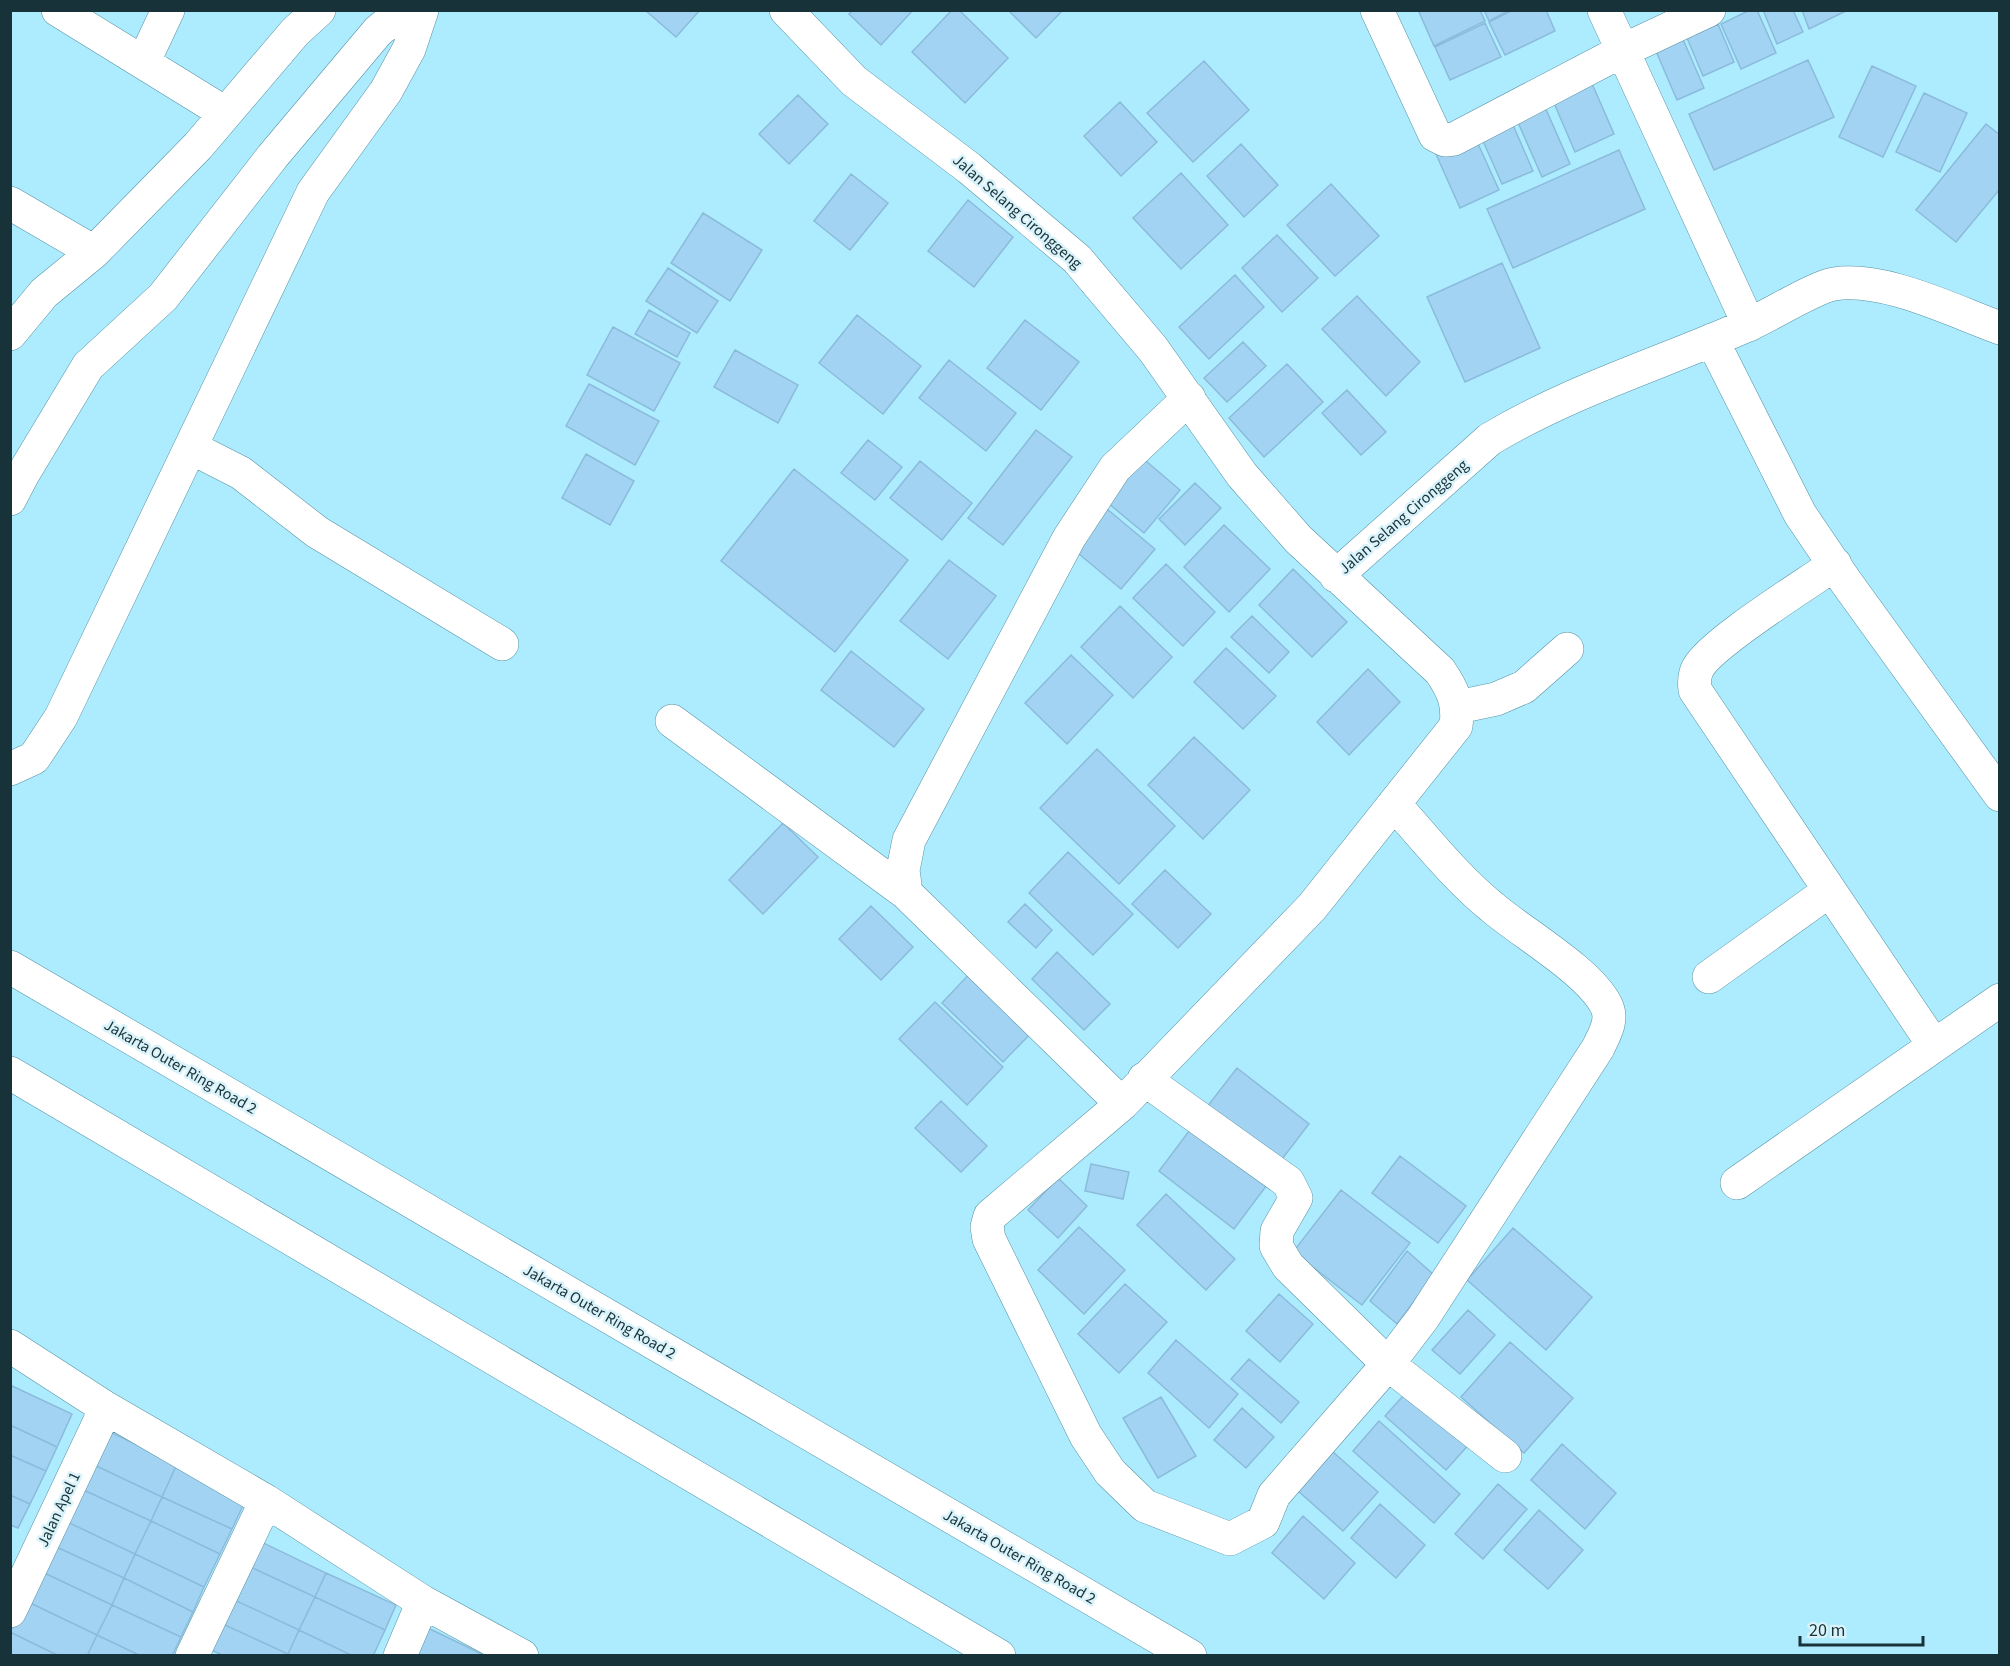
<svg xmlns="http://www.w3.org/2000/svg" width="2010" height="1666" font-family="'Source Sans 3',sans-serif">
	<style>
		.building { fill: #a3d3f3; stroke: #8bbbdb; stroke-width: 1.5 }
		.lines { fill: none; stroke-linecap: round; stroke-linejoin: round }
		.minor-casing { stroke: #5592a3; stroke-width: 34 }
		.highway-casing { stroke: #5592a3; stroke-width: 34 }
		.minor { stroke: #fff; stroke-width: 33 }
		.highway { stroke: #fff; stroke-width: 33 }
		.labels { text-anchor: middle; stroke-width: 5; stroke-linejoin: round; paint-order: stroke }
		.street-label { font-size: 16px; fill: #183239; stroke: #daf3fa }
	</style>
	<rect width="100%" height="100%" fill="#adecff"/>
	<!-- building -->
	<path class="building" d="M645,10H700L676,37Z
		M853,10H913L881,45L849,14Z
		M952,10H959L1008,58L965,103L912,52Z
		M1008,10H1063L1036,38Z
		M1423,10H1480L1485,21L1434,46L1419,12Z
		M1484,10H1510L1489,21Z
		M1513,10H1546L1555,31L1505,55L1489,22Z
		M1750,10H1757L1776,53L1741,69L1721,24Z
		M1763,10H1793L1803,32L1777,44Z
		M1802,10H1848L1809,29Z
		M1485,23L1501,57L1450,80L1435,47Z
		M1718,24L1734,62L1703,76L1687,38Z
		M1682,37L1704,88L1677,100L1655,49Z
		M1808,60L1834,117L1714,170L1689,114Z
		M1204,61L1249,110L1193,162L1147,113Z
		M1872,66L1916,86L1883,157L1839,137Z
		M1590,79L1614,134L1575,152L1551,96Z
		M1924,93L1967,113L1940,172L1896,152Z
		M798,95L828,124L789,164L759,134Z
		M1541,98L1570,164L1542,177L1513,111Z
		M1120,102L1157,142L1121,176L1084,136Z
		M1510,118L1533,171L1502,184L1479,132Z
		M1986,124L2000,135V189L1956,242L1916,210Z
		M1474,135L1499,190L1460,208L1435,152Z
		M1241,144L1278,185L1244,217L1207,176Z
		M1619,150L1645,209L1513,268L1487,209Z
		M1181,173L1228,225L1181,269L1133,218Z
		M851,174L888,203L850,250L814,221Z
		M1331,184L1379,236L1335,276L1287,225Z
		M968,200L1013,237L974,287L928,251Z
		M703,213L762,250L730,301L671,263Z
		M1277,235L1318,278L1282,312L1242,268Z
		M1502,263L1540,348L1465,382L1427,297Z
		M668,268L718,301L697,333L646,301Z
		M1235,275L1264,307L1209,359L1179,327Z
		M1357,296L1420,362L1386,396L1322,329Z
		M649,310L690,333L677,357L635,334Z
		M857,315L921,366L883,414L819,363Z
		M1025,320L1079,362L1041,410L987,368Z
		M613,327L680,363L654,411L587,375Z
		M1243,342L1266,366L1227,402L1204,378Z
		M735,350L798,385L778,423L714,387Z
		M949,360L1016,413L986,451L919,398Z
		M1287,364L1323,402L1264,457L1229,418Z
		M589,384L659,421L635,465L566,426Z
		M1347,390L1386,432L1361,455L1322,413Z
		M1036,430L1072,457L1003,545L968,518Z
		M868,440L902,467L875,500L841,473Z
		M586,454L634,481L610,525L562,498Z
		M1139,455L1180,490L1144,533L1102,498Z
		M920,461L972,503L942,540L890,498Z
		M794,469L908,560L835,652L721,561Z
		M1195,483L1221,508L1185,545L1159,519Z
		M1107,509L1155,549L1121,589L1073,549Z
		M1224,525L1270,569L1229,612L1184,567Z
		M949,560L996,596L948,659L900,621Z
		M1166,564L1215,612L1183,646L1133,598Z
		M1293,569L1347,622L1312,657L1259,605Z
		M1120,606L1172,657L1133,698L1081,647Z
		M1252,616L1289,652L1269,673L1231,637Z
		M1226,648L1276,696L1243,729L1194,682Z
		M851,651L924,709L894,747L821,690Z
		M1071,655L1113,695L1067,744L1025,703Z
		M1368,669L1400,702L1349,755L1317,722Z
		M1194,737L1250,790L1203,839L1148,785Z
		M1097,749L1175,826L1119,884L1040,808Z
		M783,823L818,857L763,914L729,880Z
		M1068,852L1133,914L1093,955L1029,893Z
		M1165,870L1211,914L1178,948L1132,904Z
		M1025,904L1052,930L1036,948L1008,922Z
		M871,906L913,947L881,980L839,939Z
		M1057,952L1110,1004L1084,1030L1032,979Z
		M974,969L1036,1028L1003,1062L942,1003Z
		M935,1002L1003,1067L967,1105L899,1039Z
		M1237,1068L1309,1124L1276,1167L1203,1112Z
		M941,1101L987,1146L961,1172L915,1128Z
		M1195,1123L1270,1181L1234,1229L1159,1171Z
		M1400,1156L1466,1206L1438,1243L1372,1193Z
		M1091,1164L1129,1172L1123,1199L1085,1191Z
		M1058,1178L1087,1206L1058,1238L1028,1210Z
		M1341,1190L1410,1243L1362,1305L1293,1252Z
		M1166,1194L1235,1259L1206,1290L1137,1225Z
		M1079,1227L1125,1270L1084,1314L1038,1270Z
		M1513,1228L1592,1297L1546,1350L1467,1280Z
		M1407,1251L1434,1275L1397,1324L1370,1301Z
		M1125,1284L1167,1322L1119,1373L1078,1334Z
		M1279,1294L1313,1324L1280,1362L1246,1331Z
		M1468,1310L1495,1335L1460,1374L1432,1350Z
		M1176,1340L1238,1394L1209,1428L1148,1373Z
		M1510,1342L1573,1398L1524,1453L1461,1397Z
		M1249,1359L1299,1402L1281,1423L1231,1379Z
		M10,1385L72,1414L57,1447L10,1425Z
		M1411,1387L1472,1441L1446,1470L1385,1416Z
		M1161,1397L1196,1456L1158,1478L1123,1418Z
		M1242,1408L1274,1437L1246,1468L1214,1440Z
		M1379,1421L1460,1494L1434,1523L1353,1451Z
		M10,1425L57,1447L46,1471L10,1455Z
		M104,1429L177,1464L162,1497L88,1462Z
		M1323,1443L1378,1492L1343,1531L1288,1482Z
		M1562,1444L1616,1493L1585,1529L1531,1480Z
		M10,1455L46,1471L30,1504L10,1495Z
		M88,1462L162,1497L151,1521L77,1487Z
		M177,1464L247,1497L232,1529L162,1497Z
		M1498,1484L1527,1509L1483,1559L1455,1534Z
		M77,1487L151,1521L135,1554L61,1519Z
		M10,1495L30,1504L18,1528L10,1525Z
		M162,1497L232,1529L220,1554L151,1521Z
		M1380,1504L1425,1545L1396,1578L1351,1538Z
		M1539,1510L1583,1550L1548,1589L1504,1550Z
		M1303,1516L1355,1563L1324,1599L1272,1553Z
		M61,1519L135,1554L124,1578L50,1544Z
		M151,1521L220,1554L204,1587L135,1554Z
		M253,1538L326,1573L315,1597L242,1563Z
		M50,1544L124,1578L112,1605L38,1570Z
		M135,1554L204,1587L193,1612L124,1578Z
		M242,1563L315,1597L299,1630L226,1596Z
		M38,1570L112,1605L97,1635L24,1600Z
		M326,1573L396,1605L385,1630L315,1597Z
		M124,1578L193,1612L181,1637L112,1605Z
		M226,1596L299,1630L288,1654L214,1620Z
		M315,1597L385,1630L373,1656H353L299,1630Z
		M24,1600L97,1635L87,1656H59L10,1632Z
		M112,1605L181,1637L172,1656H141L97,1635Z
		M214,1620L288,1654V1656H224L203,1646Z
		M426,1627L486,1656H423L415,1652Z
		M299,1630L353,1656H290L288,1654Z
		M10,1632L59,1656H10Z
		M97,1635L141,1656H87Z"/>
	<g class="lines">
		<!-- minor casing -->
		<g class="minor-casing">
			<path id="minor" d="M58,10L225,113
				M786,10L854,81L969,168L1077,259L1153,349L1242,475L1298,539L1440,671C1453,690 1459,703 1456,726L1312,907L1122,1104L990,1216L987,1227L989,1239L1086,1436L1110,1472L1145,1506L1230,1539L1263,1522L1274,1495L1388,1364L1423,1318L1598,1048C1604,1035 1614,1020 1606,1005C1589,971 1522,933 1492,907C1455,877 1426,839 1394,804
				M1377,10L1435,135L1445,140L1454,139L1624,50L1709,10
				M1604,10L1749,325
				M144,61L168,10
				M10,203L94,252
				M10,334L44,293L94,252L198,146L295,32L319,10
				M1712,340L1800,514L1846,582L2000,795
				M192,448L241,473L317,532L502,644
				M10,499L23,474L88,366L163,297L272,157L378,31L404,10
				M1835,564C1807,584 1711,643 1698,668C1694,675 1694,682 1695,690L1933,1044
				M1336,576L1490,439C1572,390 1662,363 1748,325C1769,316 1815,287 1834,284C1884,276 1953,311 2000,328
				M1458,707L1496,699L1524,687L1567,649
				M672,721L906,893L1122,1104
				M10,769L34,758L61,717L313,192L386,91L409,49L422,10
				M906,893L903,870L909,840L1069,538L1115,468L1189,398
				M1709,977L1829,891
				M1144,1079L1288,1182L1296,1198L1277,1231L1276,1246L1288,1266L1388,1364L1505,1456
				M1737,1183L2000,1000
				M10,1346L106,1408L266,1501L423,1602L522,1656
				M10,1611L106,1408
				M192,1656L266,1501
				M400,1656L423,1602"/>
		</g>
		<!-- highway casing -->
		<g class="highway-casing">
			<path id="highway" d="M10,967L1190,1656
				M10,1073L999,1656"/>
		</g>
		<!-- minor -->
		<use href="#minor" class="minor"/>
		<!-- highway -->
		<use href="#highway" class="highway"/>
	</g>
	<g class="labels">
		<!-- street labels -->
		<g class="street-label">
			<text transform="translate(1018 211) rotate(41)" y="6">Jalan Selang Cironggeng</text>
			<text transform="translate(1403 516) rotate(-41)" y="6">Jalan Selang Cironggeng</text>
			<text transform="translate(181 1066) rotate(30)" y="6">Jakarta Outer Ring Road 2</text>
			<text transform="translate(600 1311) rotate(30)" y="6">Jakarta Outer Ring Road 2</text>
			<text transform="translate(58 1509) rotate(-65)" y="6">Jalan Apel 1</text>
			<text transform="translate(1020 1556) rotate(30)" y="6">Jakarta Outer Ring Road 2</text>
		</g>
	</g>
	<!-- border -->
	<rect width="2010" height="1666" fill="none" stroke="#183239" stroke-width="24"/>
	<!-- scale -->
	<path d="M1800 1636v9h123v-9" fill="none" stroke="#183239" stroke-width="3"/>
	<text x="1809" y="1636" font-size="18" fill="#183239" stroke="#daf3fa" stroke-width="4.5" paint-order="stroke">20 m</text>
</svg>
